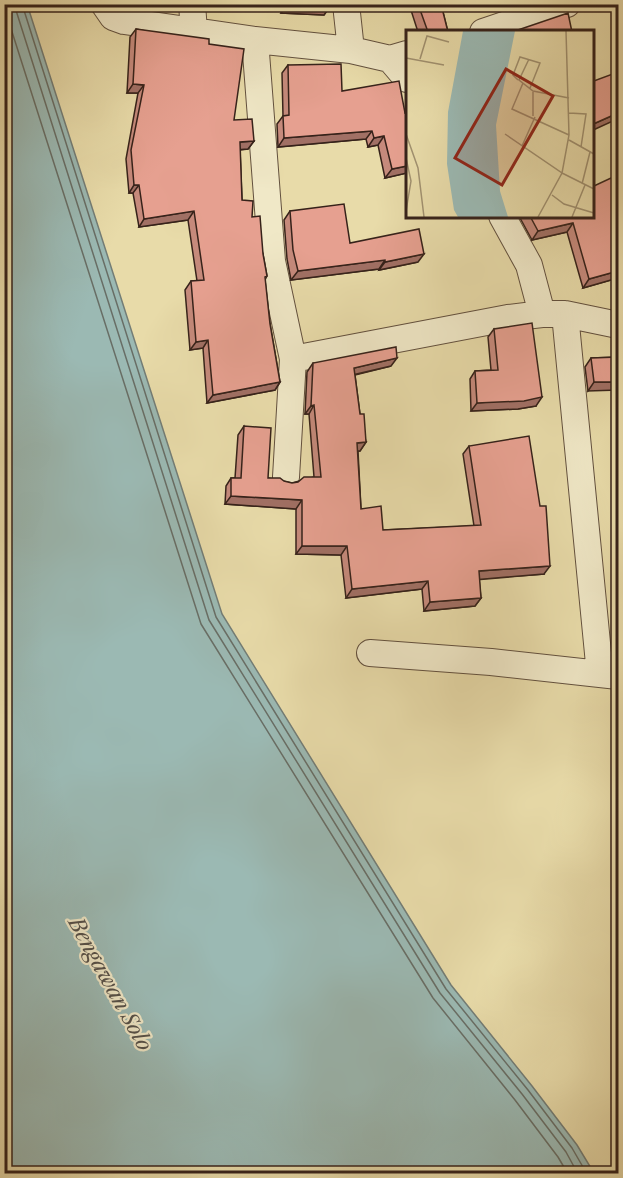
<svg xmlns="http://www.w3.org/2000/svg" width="623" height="1178" font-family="'Libre Caslon Text',serif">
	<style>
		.water { fill: #9bb9b3; stroke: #737d76; stroke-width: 1.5 }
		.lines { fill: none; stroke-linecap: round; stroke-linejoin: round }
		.shore { stroke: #686e66; stroke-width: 1.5 }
		.minor-casing { stroke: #62503e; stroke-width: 28 }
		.minor { stroke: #f0e8c7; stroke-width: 26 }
		.wall { fill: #c68a7c; stroke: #36221a; stroke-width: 1.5 }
		.shaded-wall { fill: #a17065; stroke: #36221a; stroke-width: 1.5 }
		.building { fill: #e6a090; stroke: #36221a; stroke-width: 1.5 }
		.labels { text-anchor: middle; stroke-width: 4.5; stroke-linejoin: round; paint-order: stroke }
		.water-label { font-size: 21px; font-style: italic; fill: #544f48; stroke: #f0e8c7 }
		.inset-road { fill: none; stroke: #a19170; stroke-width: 1.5 }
		.view { fill: #8f2418; fill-opacity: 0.15; stroke: #8f2418; stroke-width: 3 }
		.inset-edge { fill: none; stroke: #36221a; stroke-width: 3 }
	</style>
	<rect width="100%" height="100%" fill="#e8dba9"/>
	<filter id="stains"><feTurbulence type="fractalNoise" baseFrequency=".00333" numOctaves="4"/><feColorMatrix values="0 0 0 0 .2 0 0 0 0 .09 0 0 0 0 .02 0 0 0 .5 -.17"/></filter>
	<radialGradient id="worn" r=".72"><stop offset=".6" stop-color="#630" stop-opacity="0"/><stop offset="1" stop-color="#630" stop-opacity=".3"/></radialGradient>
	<!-- water -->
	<path class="water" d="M27,4L222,614L451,985L532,1086L577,1145L594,1173H5L4,5Z"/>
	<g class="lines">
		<!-- shore -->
		<path class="shore" d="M5,4L6,13L201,624L433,998L515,1100L558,1157L568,1174
			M14,4L209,620L440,993L522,1094L566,1152L578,1174
			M22,4L216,617L446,989L528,1090L572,1148L587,1174"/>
		<!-- minor casing -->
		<g class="minor-casing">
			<path id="minor" d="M104,4L113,17L124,21L194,31
				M192,4L194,31L255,40L351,50L390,59L407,54
				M346,4L351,50
				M483,32L567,4
				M255,40L272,261L293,359L508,318L542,314H565L618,325
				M390,59L407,79
				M502,216L529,265L542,314
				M565,314L600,674
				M286,477L293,359
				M370,653L491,662L618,676"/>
		</g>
		<!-- minor -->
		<use href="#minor" class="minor"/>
	</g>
	<!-- wall -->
	<path class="wall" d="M281,4H330L329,8L324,15L281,13Z
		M409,4H441L448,32H418Z
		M136,29L209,44L234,120L254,141L248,149L240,150L242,200L252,217L263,254L267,276L265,280L270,324L280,382L275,390L207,403L203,348L190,350L185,290L191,281H197L188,220L139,227L133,193H129L126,159L138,93H127L130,37Z
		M288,65L342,91L405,113L407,112V173L385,178L378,145L368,147L366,139L278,147L277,124L283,116L282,73Z
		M618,72V121L614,123L613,121Z
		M594,186L618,193V280V278L583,288L567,232L532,240L519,216H591Z
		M290,211L350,243L418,262L379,270V269L291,280L287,259L284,220Z
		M494,329L536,406L518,409L471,411L470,379L475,371L491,370L488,337Z
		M618,357L588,391L585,367L591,358Z
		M313,363L391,366L355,375L360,414L366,442L360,451H358L361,509L383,530L474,526L463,454L469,446L544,574L479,579L481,598L475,606L424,611L422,589L346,598L341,555L296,554V509L225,504L226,486L231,478H235L238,435L244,426L268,478L292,483L314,477L309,414H305L307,372Z"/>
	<!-- shaded-wall -->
	<path class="shaded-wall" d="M287,6L329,8L324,15L281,13Z
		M133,84L144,85L138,93H127Z
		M618,113L613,121L591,131V125Z
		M618,116V121L614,123Z
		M372,131L366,139L278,147L284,138Z
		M384,136L378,145L368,147L374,138Z
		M254,141L248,149L234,150L240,142Z
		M407,166V173L385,178L392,169Z
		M134,185H139L133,193H129Z
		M194,211L188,220L139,227L144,219Z
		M573,223L567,232L532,240L538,231Z
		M424,254L418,262L379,270L385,262Z
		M385,260L379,269L291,280L298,271Z
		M618,271V278L583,288L589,279Z
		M208,340L203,348L190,350L196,342Z
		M397,358L391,366L348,376L354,368Z
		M280,382L275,390L207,403L213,395Z
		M594,382H618V390L588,391Z
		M542,397L536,406L518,409L471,411L477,403Z
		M314,405L309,414H305L311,406Z
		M366,442L360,451H351L357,443Z
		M231,496L302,500L296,509L225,504Z
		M302,546H347L341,555L296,554Z
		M550,566L544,574L473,580L479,571Z
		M428,581L422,589L346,598L352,589Z
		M481,598L475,606L424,611L430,602Z"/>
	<!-- building -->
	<path class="building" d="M286,4H330L329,8L287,6Z
		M418,4H441L448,32H428Z
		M568,13L572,32H512Z
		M136,29L209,39V44L244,49L234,120L252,119L254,141L240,142L242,200L253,201L252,217L260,216L263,254L267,276L265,277L270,324L280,382L213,395L208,340L196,342L191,281L204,280L194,211L144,219L139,185H134L131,150L144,85L133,84Z
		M341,64L342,91L399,81L405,113L407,112V166L392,169L384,136L374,138L372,131L284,138L283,116L289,115L288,65Z
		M618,72V113L591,125V82Z
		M611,178L618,193V271L589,279L573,223L538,231L530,216H591V180L594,186Z
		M344,204L350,243L419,229L424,254L385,262V260L298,271L293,250L290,211Z
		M532,323L542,397L524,401L477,403L475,371L498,370L494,329Z
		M396,347L397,358L354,368L360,414H364L366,442L357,443L361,509L381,506L383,530L481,525L469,446L529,436L540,506H546L550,566L479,571L481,598L430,602L428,581L352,589L347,546H302V500L231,496V478H241L244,426L271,428L268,478H280L284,481L292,483L298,482L304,477H321L314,405L311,406L313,363Z
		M618,357V382H594L591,358Z"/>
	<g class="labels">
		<!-- water labels -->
		<g class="water-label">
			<text transform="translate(110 984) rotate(61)" y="7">Bengawan Solo</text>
		</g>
	</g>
	<!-- overview -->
	<g transform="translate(406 30)">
		<rect width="188" height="188" fill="#e8dba9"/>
		<path d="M57,1H109L90,95L94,161L102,187H52L48,180L41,134L42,82Z" fill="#9bb9b3"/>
		<path class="inset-road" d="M160,1L163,105L156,143L188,159M0,28L38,35M14,29L21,6L43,12M123,29L113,50L127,61L163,68M112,50L107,45L114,27L134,33L124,58M117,53L106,79L163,105M127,62V86M163,83L180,84L175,117M0,104L12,138L18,187M99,104L156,143L132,187M163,110L188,124M116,116L129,87M0,128L5,151L0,181M176,154L184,122M146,165L158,174L188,183M166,187L179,155"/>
		<path class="view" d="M100,39L147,66L96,155L49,128Z"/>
		<rect width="188" height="188" class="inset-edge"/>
	</g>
	<!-- margin -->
	<rect width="623" height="1178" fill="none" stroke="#e8dba9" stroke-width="24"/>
	<rect x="6" y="6" width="611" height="1166" fill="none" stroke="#36221a" stroke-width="3"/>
	<rect x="12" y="12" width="599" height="1154" fill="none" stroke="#36221a" stroke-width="1.5"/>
	<rect width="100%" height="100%" filter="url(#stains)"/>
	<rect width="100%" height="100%" fill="url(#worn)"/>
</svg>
